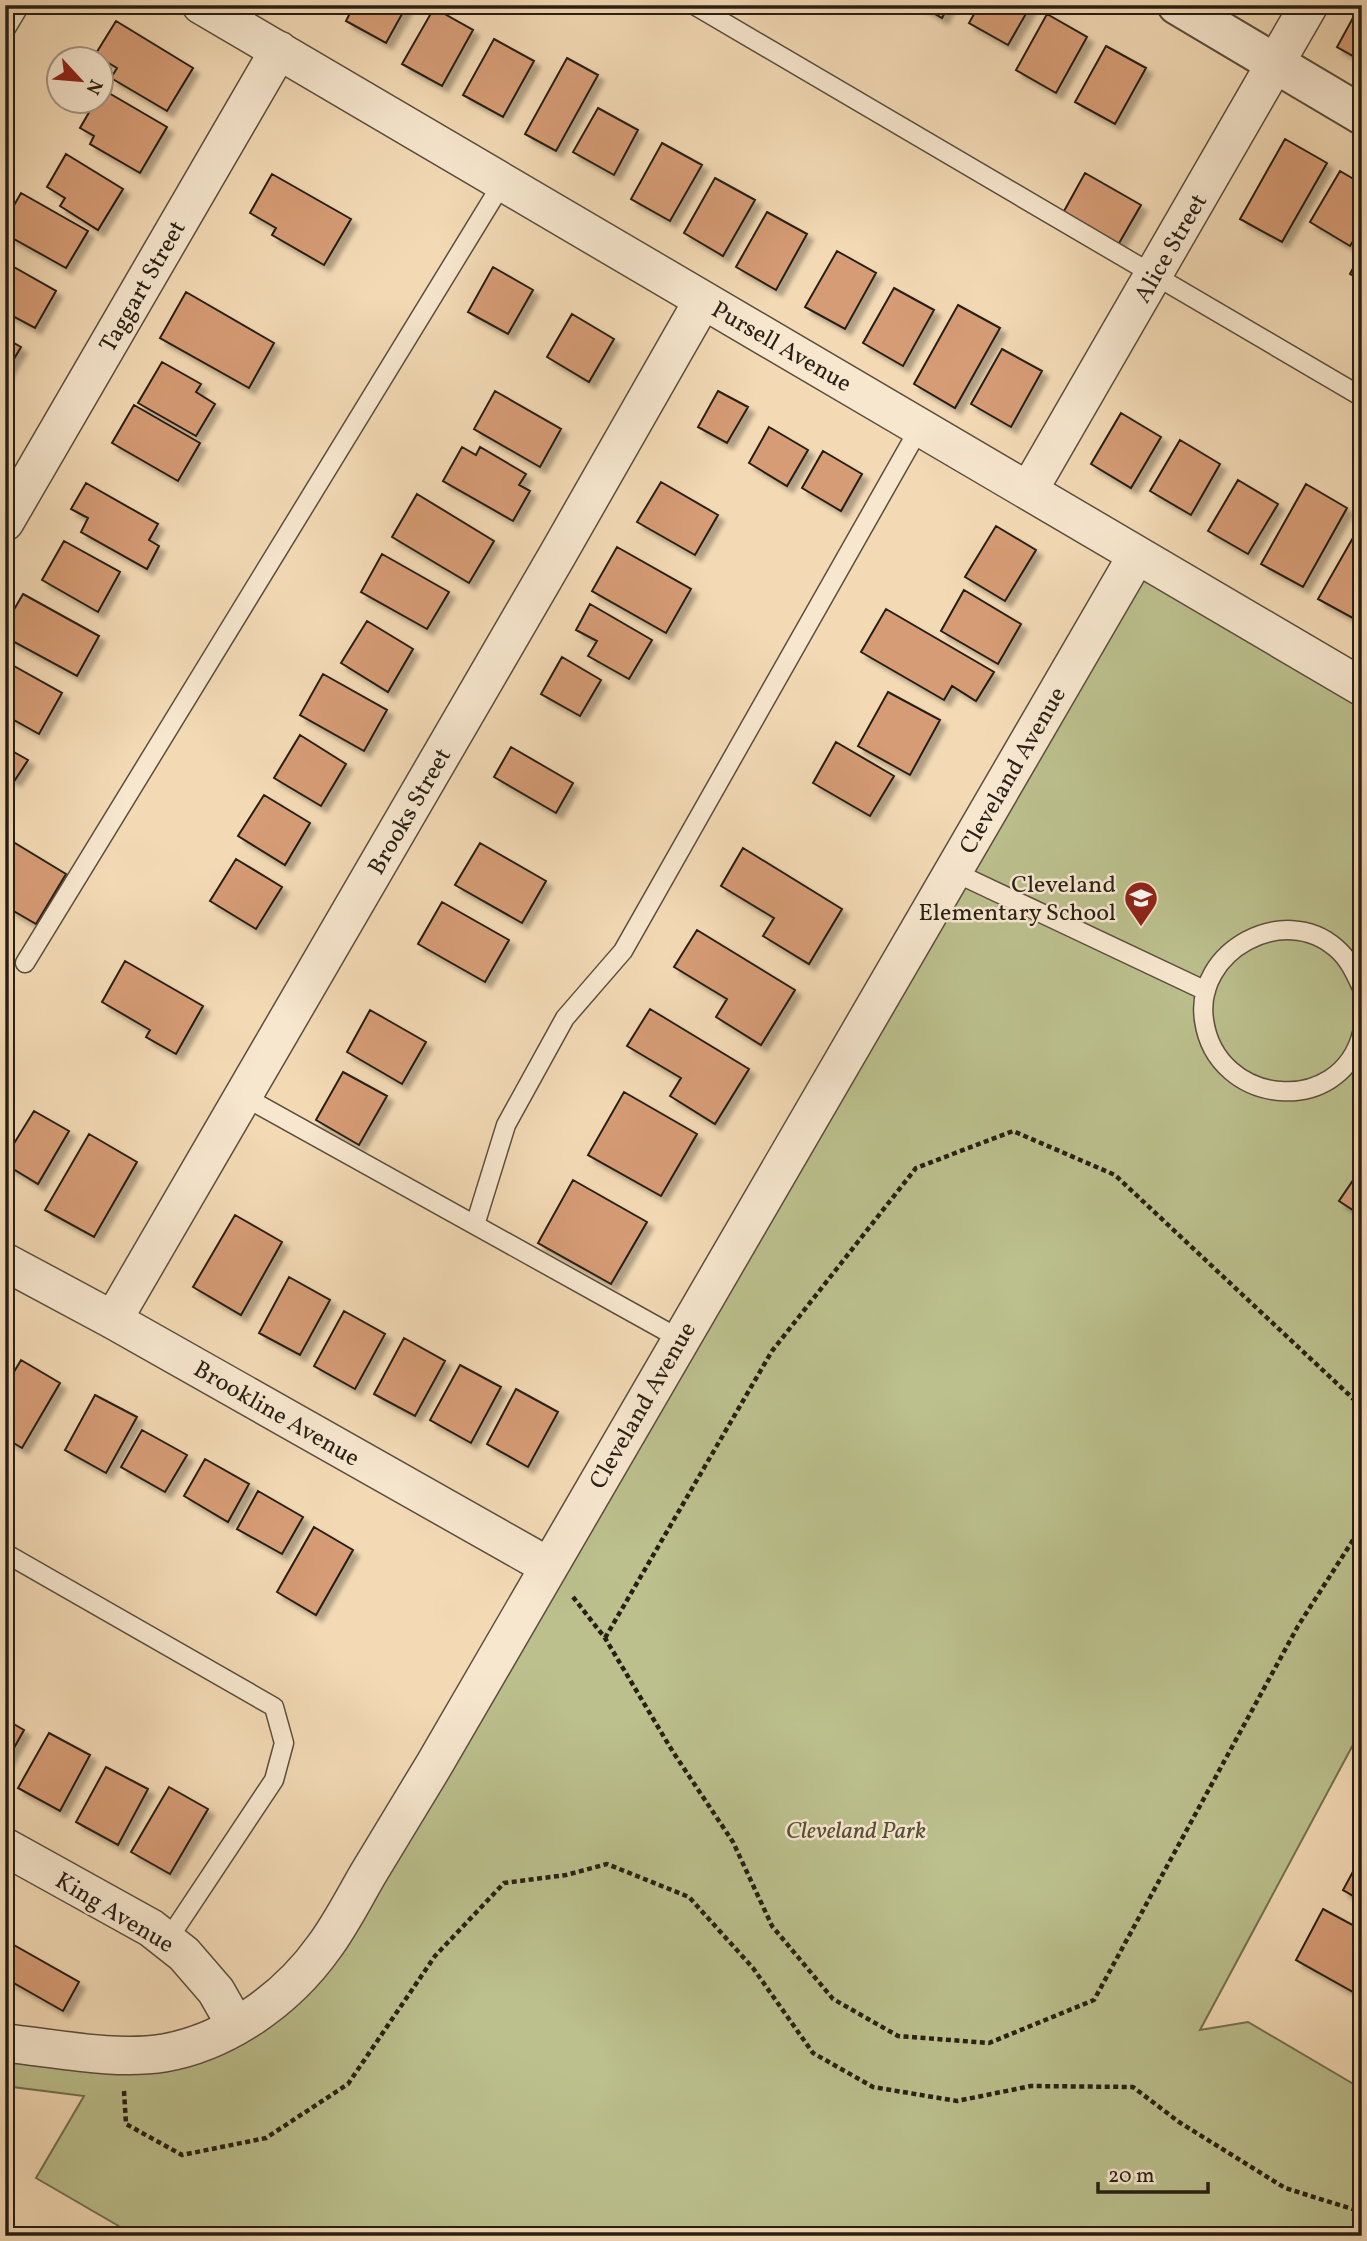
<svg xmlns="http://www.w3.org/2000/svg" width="1367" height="2241" font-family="Vollkorn,serif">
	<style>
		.green { fill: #bbc08d; stroke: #727050; stroke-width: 2 }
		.building { fill: #d69c74; stroke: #281f14; stroke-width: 2; filter: url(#shadow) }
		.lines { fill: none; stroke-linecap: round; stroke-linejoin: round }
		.service-casing { stroke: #5b4e3c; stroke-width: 21 }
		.minor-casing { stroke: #5b4e3c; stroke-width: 40 }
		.tertiary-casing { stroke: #5b4e3c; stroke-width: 42 }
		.path { stroke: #281f14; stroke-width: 4.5; stroke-dasharray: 5 3.5; stroke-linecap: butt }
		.service { stroke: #f7e7cf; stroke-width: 18 }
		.minor { stroke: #f7e7cf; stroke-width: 37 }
		.tertiary { stroke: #f7e7cf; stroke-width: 38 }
		.labels { text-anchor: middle; stroke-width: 5; stroke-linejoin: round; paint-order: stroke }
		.street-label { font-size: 24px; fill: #281f14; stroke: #f7e7cf }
		.poi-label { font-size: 24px; fill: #281f14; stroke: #f7e7cf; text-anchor: end }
		.park-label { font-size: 24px; font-style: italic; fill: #544f38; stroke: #f7e7cf }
	</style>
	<defs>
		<filter id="shadow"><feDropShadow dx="6" dy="6" stdDeviation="2" flood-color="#0004"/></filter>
	</defs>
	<rect width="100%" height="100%" fill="#f3dab5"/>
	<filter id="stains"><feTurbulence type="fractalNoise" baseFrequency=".00286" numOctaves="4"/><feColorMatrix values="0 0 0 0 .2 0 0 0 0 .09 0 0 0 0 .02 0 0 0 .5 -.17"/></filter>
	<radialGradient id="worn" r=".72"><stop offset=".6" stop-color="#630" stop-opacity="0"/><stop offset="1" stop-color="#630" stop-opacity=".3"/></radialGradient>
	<!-- green -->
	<path class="green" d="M1137,555L1362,687V1728L1200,2030L1248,2022L1362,2089V2236H136L36,2178L84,2096L5,2086V2043L162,2053L293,1984Z"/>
	<!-- building -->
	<path class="building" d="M354,5H407L386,43L346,21Z
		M920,5H949L942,18Z
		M979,5H1031L1008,45L969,23Z
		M1360,5H1362V61L1337,47Z
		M434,8L473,30L442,86L402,64Z
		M1047,14L1087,37L1056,93L1016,70Z
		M116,21L193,68L167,111L111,78L117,68L95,55Z
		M494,39L534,61L503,117L463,95Z
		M1106,46L1146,68L1115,124L1075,102Z
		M567,58L598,75L556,151L525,134Z
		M102,89L167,127L140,173L90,144L94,136L80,128L95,102H102Z
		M598,108L638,130L614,175L573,152Z
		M1285,139L1327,163L1282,242L1240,219Z
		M662,143L702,165L670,221L631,199Z
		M66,154L123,189L98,230L60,206L65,198L47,187Z
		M1340,171L1362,184V227L1350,246L1310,222Z
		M1085,173L1141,205L1118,245L1063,213Z
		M272,174L351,219L324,265L272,235L276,228L250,213Z
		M715,178L755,200L723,256L684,233Z
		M21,193L88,231L66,268L5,234V221Z
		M767,212L807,234L776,290L736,267Z
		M837,251L876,273L845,329L805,307Z
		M1362,252V281L1350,274Z
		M5,262L56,291L35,328L5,312Z
		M493,267L533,290L508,334L468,312Z
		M894,288L934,310L903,366L863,343Z
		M186,292L274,343L249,388L160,338Z
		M958,305L1000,328L955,408L914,384Z
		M572,314L614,339L589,382L547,357Z
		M5,338L21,347L5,374Z
		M1002,349L1042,371L1011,427L971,404Z
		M162,362L201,384L196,392L215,404L196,436L138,403Z
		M495,391L561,429L540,467L474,429Z
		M718,391L748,407L727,443L698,427Z
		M134,405L200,443L178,481L112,443Z
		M1121,413L1161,437L1131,488L1091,464Z
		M769,427L808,450L787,486L749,463Z
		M1180,440L1220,464L1191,515L1150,491Z
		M462,447L476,455L480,447L526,474L519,485L530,491L513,521L443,481Z
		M823,451L862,474L841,511L802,488Z
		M1238,480L1278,504L1248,554L1208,531Z
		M661,482L718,515L695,555L637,522Z
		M86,483L158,524L149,540L159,546L147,569L81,532L88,518L71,509Z
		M1306,484L1347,508L1303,587L1261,564Z
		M417,494L494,541L469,583L392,537Z
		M1362,522V619L1360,622L1318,599Z
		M996,526L1036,550L1005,601L965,577Z
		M64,541L120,572L98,612L42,580Z
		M617,547L691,589L666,633L592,591Z
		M382,554L449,592L427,629L361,592Z
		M964,590L1021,624L998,664L941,631Z
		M23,594L99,636L77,676L5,637V625Z
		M590,604L652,640L629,679L588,656L597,641L576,630Z
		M886,609L994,672L976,701L952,686L944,700L861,652Z
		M367,621L413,649L388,692L341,663Z
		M562,657L601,680L580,716L541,694Z
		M5,661L62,693L39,734L5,715Z
		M323,674L387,710L364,751L300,715Z
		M888,692L940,720L910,775L858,746Z
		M300,735L346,764L321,806L274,778Z
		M836,742L894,776L870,816L813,783Z
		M5,747L28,760L15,780L5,775Z
		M511,747L573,783L556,813L494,777Z
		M264,795L310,823L285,865L238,836Z
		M5,837L66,874L36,924L5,906Z
		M480,843L546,881L522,923L455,885Z
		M743,848L842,909L809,964L763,936L774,918L721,886Z
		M236,859L282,887L256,929L210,901Z
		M442,902L509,940L485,982L418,944Z
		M697,930L795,990L761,1045L716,1017L727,999L674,967Z
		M125,961L203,1006L176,1054L146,1037L150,1030L102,1002Z
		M650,1009L749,1069L715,1124L670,1096L681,1078L627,1046Z
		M370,1010L426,1042L402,1084L347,1052Z
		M343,1072L387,1096L359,1145L316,1120Z
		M624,1092L697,1134L661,1196L588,1155Z
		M34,1111L69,1131L38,1184L5,1164V1158Z
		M89,1134L137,1162L94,1237L45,1210Z
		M1362,1167V1216L1339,1201Z
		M573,1180L647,1222L611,1284L538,1243Z
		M235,1215L282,1242L241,1315L193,1287Z
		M289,1277L330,1300L300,1355L259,1333Z
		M344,1311L385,1334L355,1389L314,1366Z
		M404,1338L445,1361L415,1416L374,1394Z
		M21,1360L60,1383L22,1448L5,1438V1387Z
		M460,1365L501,1387L471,1443L430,1420Z
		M516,1389L558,1412L528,1467L487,1444Z
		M95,1395L137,1417L106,1473L65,1450Z
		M142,1430L187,1455L165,1492L121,1467Z
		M205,1459L249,1484L228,1522L184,1496Z
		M258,1491L303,1517L282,1554L237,1529Z
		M314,1527L353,1550L316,1615L277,1592Z
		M5,1719L24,1730L5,1764Z
		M49,1733L90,1755L60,1811L18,1788Z
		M106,1767L148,1789L118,1845L76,1822Z
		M169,1787L208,1809L170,1874L131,1852Z
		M1362,1855V1901L1343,1890Z
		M1323,1909L1362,1930V1997L1296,1960Z
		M5,1940L79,1982L63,2011L5,1978Z"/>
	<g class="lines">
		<!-- service casing -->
		<g class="service-casing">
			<path id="service" d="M694,5L1362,397
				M5,30L20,5
				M952,871L1206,991
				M25,963L503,182
				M1362,988C1355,973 1349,959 1336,948C1284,902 1194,951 1204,1020C1216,1107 1341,1118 1362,1033
				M243,1096L680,1339
				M475,1225L506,1125L565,1018L623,951L920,427
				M5,1553L274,1707L284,1743L274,1780L167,1941"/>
		</g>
		<!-- minor casing -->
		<g class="minor-casing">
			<path id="minor" d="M201,5L1362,687
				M1029,490L1309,5
				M5,522L279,50
				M5,1262L113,1320L548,1566
				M113,1320L558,554L703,300
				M5,1847L151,1928L184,1954L216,1991L236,2026
				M5,2043C55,2048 115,2061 164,2053C227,2042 287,1999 324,1947C341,1924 354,1898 368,1874C390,1838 412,1801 434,1765L1137,555"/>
		</g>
		<!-- tertiary casing -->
		<g class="tertiary-casing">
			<path id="tertiary" d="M1177,5L1362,115"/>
		</g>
		<!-- path -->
		<path class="path" d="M573,1597L605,1638L673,1752L733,1842L772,1926L833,1999L898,2036L989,2043L1094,2000L1298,1626L1362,1526
			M605,1638L772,1351L916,1168L1013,1131L1115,1175L1362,1407
			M124,2091L126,2124L182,2155L266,2138L348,2084L435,1956L504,1883L566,1875L607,1864L689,1897L753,1968L813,2053L873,2087L957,2101L1031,2086L1133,2087L1179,2122L1285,2188L1362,2212"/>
		<!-- service -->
		<use href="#service" class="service"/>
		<!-- minor -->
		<use href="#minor" class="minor"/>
		<!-- tertiary -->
		<use href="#tertiary" class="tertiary"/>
	</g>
	<!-- icons -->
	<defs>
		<g id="school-pin" transform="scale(1.75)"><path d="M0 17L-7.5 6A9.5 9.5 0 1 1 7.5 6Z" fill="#8f2418" stroke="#f7e7cf"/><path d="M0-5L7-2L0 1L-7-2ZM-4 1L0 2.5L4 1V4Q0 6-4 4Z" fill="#fff"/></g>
	</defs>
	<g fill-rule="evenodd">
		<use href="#school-pin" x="1141" y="898"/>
	</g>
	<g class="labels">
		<!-- street labels -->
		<g class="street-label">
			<text transform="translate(1170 248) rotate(-60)" y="8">Alice Street</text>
			<text transform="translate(142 286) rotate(-60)" y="8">Taggart Street</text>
			<text transform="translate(782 346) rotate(30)" y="8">Pursell Avenue</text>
			<text transform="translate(1012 770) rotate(-60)" y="8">Cleveland Avenue</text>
			<text transform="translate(409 811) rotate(-60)" y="8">Brooks Street</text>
			<text transform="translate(642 1405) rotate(-60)" y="8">Cleveland Avenue</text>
			<text transform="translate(277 1413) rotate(30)" y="8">Brookline Avenue</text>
			<text transform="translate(115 1912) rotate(31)" y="8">King Avenue</text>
		</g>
		<!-- poi labels -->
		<g class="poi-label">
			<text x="1116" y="892">Cleveland<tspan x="1116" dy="28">Elementary School</tspan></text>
		</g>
		<!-- park labels -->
		<g class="park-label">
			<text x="856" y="1838">Cleveland Park</text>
		</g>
	</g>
	<!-- margin -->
	<rect width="1367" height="2241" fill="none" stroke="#f3dab5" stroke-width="28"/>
	<rect x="7" y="7" width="1353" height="2227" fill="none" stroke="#281f14" stroke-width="3.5"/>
	<rect x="14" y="14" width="1339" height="2213" fill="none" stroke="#281f14" stroke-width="2"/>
	<!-- north arrow -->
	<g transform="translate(80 80) rotate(116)"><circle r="33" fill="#f7e7cf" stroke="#a49784" stroke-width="2"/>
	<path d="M0-5L12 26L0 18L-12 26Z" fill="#8f2418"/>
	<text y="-10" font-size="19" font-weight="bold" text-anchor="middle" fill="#281f14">N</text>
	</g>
	<!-- scale -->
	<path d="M1098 2182v10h110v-10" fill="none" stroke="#281f14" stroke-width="3.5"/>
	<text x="1108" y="2182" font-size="21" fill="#281f14" stroke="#f7e7cf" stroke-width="5" paint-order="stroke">20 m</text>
	<rect width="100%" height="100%" filter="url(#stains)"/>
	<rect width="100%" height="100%" fill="url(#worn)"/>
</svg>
